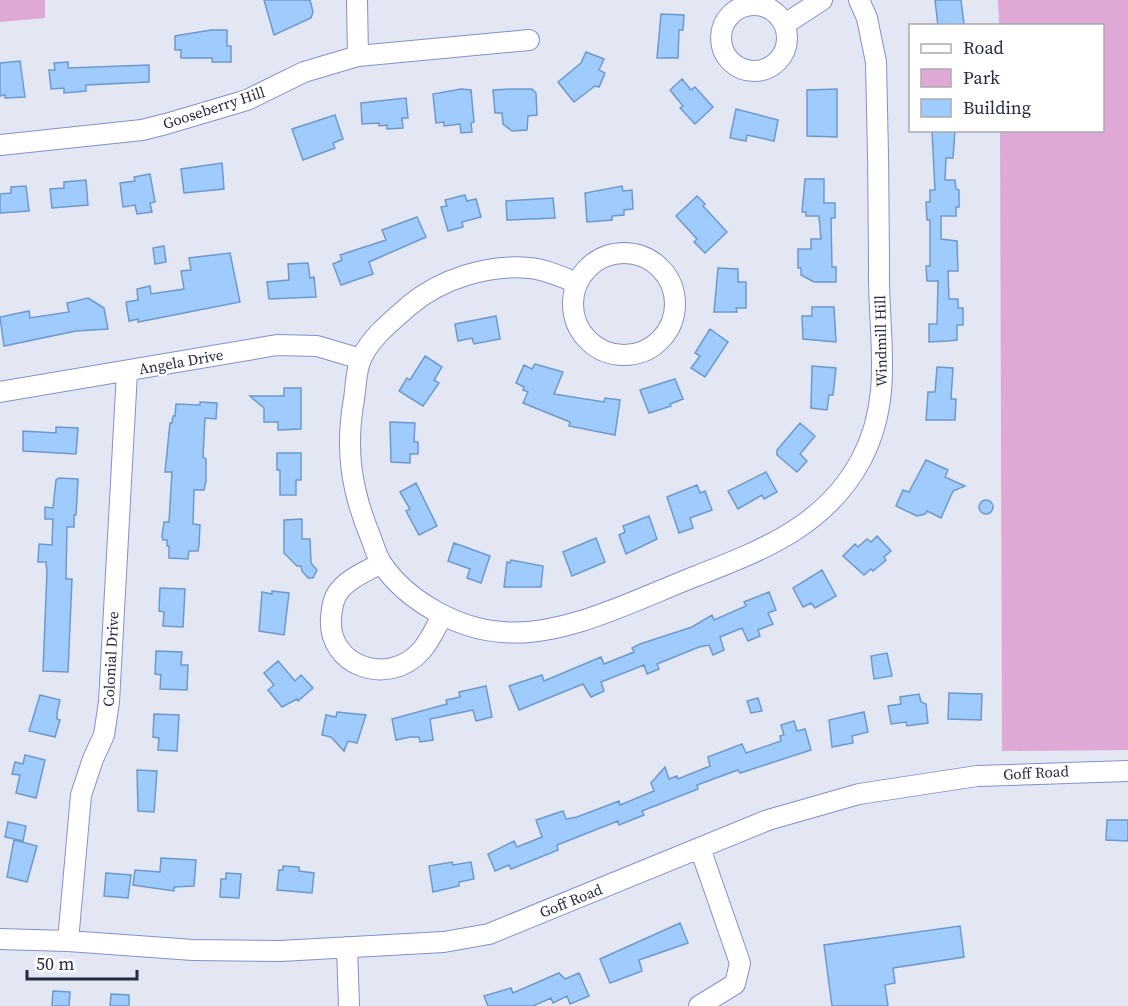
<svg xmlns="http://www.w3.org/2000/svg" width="1128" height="1006" font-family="'Source Serif 4',serif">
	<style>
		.green { fill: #dfa8d5 }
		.building { fill: #9fcbfd; stroke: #6d99cb; stroke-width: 1.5 }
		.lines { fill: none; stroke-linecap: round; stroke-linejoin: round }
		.minor-casing { stroke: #8291cb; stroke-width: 22 }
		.minor { stroke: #fff; stroke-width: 20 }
		.labels { text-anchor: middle; stroke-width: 5; stroke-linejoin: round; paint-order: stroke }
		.street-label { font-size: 15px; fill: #252b42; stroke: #fff }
	</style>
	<rect width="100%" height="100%" fill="#e3e7f3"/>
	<!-- green -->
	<path class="green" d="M0,0H45V18L0,22Z
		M998,0H1128V750L1002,751L1000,131L1102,130V26L999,25Z"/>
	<!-- building -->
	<path class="building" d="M264,0H310L313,12L311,18L274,35Z
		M935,0H961L964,24L938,26Z
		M661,14L684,15L683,30H679L678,58H657Z
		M211,30H227V46H231V62H212V58H181V50H175V36Z
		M586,52L604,59L599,70L605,73L599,87L595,86L574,102L558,82L581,63Z
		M20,61L25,97L5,98V95L0,96V63Z
		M68,62V68L149,65V82L86,85V91L64,93V88L51,89L49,70H55L54,63Z
		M682,79L691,90L695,87L713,107L695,124L680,108L683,106L670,90Z
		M461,89L471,90L474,122L471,123L472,132L461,133L460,124L444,126V122L436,123L433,94Z
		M512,89H532L536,93L537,115L528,116L527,130L512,131L503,124L502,113H495L493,90Z
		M837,89V137L807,136V90Z
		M406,98L408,118H402L403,128L387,129V125L379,126V123L362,124L361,103Z
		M736,109L778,120L774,141L747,135L746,141L730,138Z
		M335,115L343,139L333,143L335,148L303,160L292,129Z
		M932,130H955L953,158H946L945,180H955L956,189L959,190V207H956V216H941V239L957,241L958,271H948L949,299H958V308H963V325H957V340L948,341L929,342V324H937L938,281H927L926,266H930V220H927L926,202H930V190H935Z
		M222,163L224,189L184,193L181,169Z
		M150,174L155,202L150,203L152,212L137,214L135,205L123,207L120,183L135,181L134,177Z
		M805,179H824V203H835V218H831L832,267H836V282H814L801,275V268H798V249H811V239H821L819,216H806V212H802Z
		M86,180L88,205L52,208L50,189L64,188V182Z
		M26,186L29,211L0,213V194L11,193V187Z
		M622,186L623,191L632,190L633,209L624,210V215L612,216V220L587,222L585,193Z
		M465,195L467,201L476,199L481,217L462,222L463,227L448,231L441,207L447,206L445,200Z
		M697,196L705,204L703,206L727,232L705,253L694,242L697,239L676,216Z
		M553,198L555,218L507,220L506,201Z
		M417,217L426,237L369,262L373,274L341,285L333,264L342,260L340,255L386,240L382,230Z
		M164,246L166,262L155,264L153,248Z
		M230,253L240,302L138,322V319L129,321L126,302L138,300L137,289L150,286L151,294L184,289L181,271L191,270L189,258Z
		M308,263L310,278L314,277L316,297L269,299L267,282L289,280L288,264Z
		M718,268L738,269V282H746V308H736L737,312H714Z
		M88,298L104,308L108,329L76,331L4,346L0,317L29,311L30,318L69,312L67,303Z
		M812,307H834L836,342L803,339L802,316H812Z
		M496,316L500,339L474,344L472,338L458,341L455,324Z
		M710,329L728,342L705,377L691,368L700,356L695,353Z
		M425,356L442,367L434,380L439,383L423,406L399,391L407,378L410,380Z
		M535,364L563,372L554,394L604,402L605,398L620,400L615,435L569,426L570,422L523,403L528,392L523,390L524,387L516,383L524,365L532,369Z
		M812,366L836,368L833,395H829L827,410L811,408Z
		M937,367L953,368L951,399H956L955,420H926L928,392H935Z
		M675,379L683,399L670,404L671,406L649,413L640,390Z
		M284,388H301V429L278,430V422H264V408L250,396H284Z
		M200,402L217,403L216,419L205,418L203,457L206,459V481L204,490H194L193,524L200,525L199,545L198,551H189L188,559L169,558V546H167V540H163L162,536L164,522H169L172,472H165L170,423H172L173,416H175L176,404L200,405Z
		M390,422L415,423L414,442H418V454H410V463L391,462Z
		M800,423L815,436L800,454L807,461L797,472L777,455V450Z
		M56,427L78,428L76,454L23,451V431L56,433Z
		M277,453H301V480H296V495H280V470H277Z
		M926,460L948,470L945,477L965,486L953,491L941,518L927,511L925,514L917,516L896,506L903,490L909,492Z
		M766,472L777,492L764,499L762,495L738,509L728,491Z
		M59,478L78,479L76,515H74V527H67L66,579H72L68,672L43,671L47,572L46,562H38L39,544L52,545L53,519H45V507L53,508L56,480Z
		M416,483L437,526L419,535L406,511L410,509L400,492Z
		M697,485L700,493L705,491L712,510L690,518L693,528L679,533L667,497Z
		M979 507a7 7 0 1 1 14 0a7 7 0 1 1-14 0Z
		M649,516L657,539L626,554L619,535L625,532L623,526Z
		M302,519V539H310L311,563L317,570L313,578H308L302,571L301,566H297L284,553V520Z
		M877,536L891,551L884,557L886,560L873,571L871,569L864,575L843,556L855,544L858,547L867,539L871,542Z
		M596,538L605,562L572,576L563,552Z
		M454,543L490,556L481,583L467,578L470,569L448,561Z
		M511,560L543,566L541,587H504L507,562L510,563Z
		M822,570L836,596L815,608L811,603L803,607L793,588Z
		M160,588L185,589L183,627L163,626L164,612L159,611Z
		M272,591L289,593L284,635L259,631L262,592L272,594Z
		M769,592L776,610L768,613L773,624L758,630L760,636L748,641L742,628L720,637L724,650L713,655L709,645L699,647L657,664L659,669L647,674L644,665L601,682L604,691L591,697L583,684L519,710L509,686L542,675L544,681L601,657L604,664L634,652L632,648L640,644L692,627L712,615L714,620L746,606L744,602Z
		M156,651L182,652L181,665H188L187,690L160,689L161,675L155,674Z
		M887,653L892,676L874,679L871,656Z
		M278,661L295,681L301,675L313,688L298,701L297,699L282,707L268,690L274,685L264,673Z
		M486,686L492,717L476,721L473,710L430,719L433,740L420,742L419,737H410L396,740L392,719L447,704L446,700L460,697L459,692Z
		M949,693L982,694L981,720L948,719Z
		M919,694L921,702L926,704L928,723L907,726L906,722L891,724L888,706L901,704L900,697Z
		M40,695L60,700L57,713V719L60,720L55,737L29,731Z
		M758,698L762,711L751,713L747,701Z
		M337,712L366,715L357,743L348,741L344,751L331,737L322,735L326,715L336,717Z
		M864,712L868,732L852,736L853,743L832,747L829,720Z
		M154,714L179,715L177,751L158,750L159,738L153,737Z
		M794,721L797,731L805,729L811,750L740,773L738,770L697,785L698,789L642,811L644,815L619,825L618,821L557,845L558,850L511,869L509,865L495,871L488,854L514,841L517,847L542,837L536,820L563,811L566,819L577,817L619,801L620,805L654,791L651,783L665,767L669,779L677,776L678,779L710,766L708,757L742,744L746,753L781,741L780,736L784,735L781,725Z
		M25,755L45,760L36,798L16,793L20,775L12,774L15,762L23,764Z
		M137,770L157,771L154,812L138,811Z
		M1107,820H1128V841L1106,840Z
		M8,822L26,826L23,841L5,837Z
		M14,840L37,846L27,882L7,877Z
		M161,858L196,860L194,886L174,887V891L133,885L135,870L160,872Z
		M452,862L453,865L471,862L474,879L459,882V886L433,892L429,866Z
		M283,866L299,867V871L314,873L312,893L277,890L279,870H283Z
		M106,873L131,875L128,898L104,896Z
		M226,873L241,874L239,898L220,897L221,879H226Z
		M680,923L688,943L639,960L642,971L610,983L600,959Z
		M960,926L964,957L893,968L895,983L885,985L888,1006H832L824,945Z
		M559,973L565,979L579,973L589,996L570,1004L567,996L553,1003L551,998L533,1006H488L484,996L511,988L513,993Z
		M53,991L70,992L69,1006H52Z
		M111,994L129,995V1006H110Z"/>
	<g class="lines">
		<!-- minor casing -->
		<g class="minor-casing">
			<path id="minor" d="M357,0L358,56
				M721 38a33 33 0 1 1 66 0a33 33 0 1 1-66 0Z
				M785,24L822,0
				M0,145L142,130L166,124L247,100L304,72L358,56L529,40
				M573 304a51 51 0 1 1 102 0a51 51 0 1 1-102 0Z
				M577,283C562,277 545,269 529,268C488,264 441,279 410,305C393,320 372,336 362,357C356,368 356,386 354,399C345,449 351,490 371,538C374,546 377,557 382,564C407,601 458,629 502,632C565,638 641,597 699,575C765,549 827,525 862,458C893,398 879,340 879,276C879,205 878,134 876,62L867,18L859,0
				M0,392L277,345L317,346L361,359
				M381,563C367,571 349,578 339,591C333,598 332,608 331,617C327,667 389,687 421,651C430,641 436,627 442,616
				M0,939L68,941L193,950L280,951L444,942L489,934L768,820L859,794L977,776L1128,771
				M68,941L81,795L93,759L104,735L109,702L127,372
				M347,947L349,1006
				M699,1006L735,984L740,963L700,848"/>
		</g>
		<!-- minor -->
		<use href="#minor" class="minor"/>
	</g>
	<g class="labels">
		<!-- street labels -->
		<g class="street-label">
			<text transform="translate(214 108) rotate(-18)" y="5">Gooseberry Hill</text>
			<text transform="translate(881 341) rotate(-91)" y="5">Windmill Hill</text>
			<text transform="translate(181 362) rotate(-10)" y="5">Angela Drive</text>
			<text transform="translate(111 659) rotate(-87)" y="5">Colonial Drive</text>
			<text transform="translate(1036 773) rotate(-3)" y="5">Goff Road</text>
			<text transform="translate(571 901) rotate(-22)" y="5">Goff Road</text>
		</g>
	</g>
	<!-- legend -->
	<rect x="909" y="24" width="195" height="108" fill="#ffffff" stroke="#a8aab3" stroke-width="1.5"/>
	<rect x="921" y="44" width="30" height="9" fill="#ffffff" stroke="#a8aab3" stroke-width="1.5"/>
	<text x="963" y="54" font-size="18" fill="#252b42">Road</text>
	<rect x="921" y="69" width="30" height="18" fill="#dfa8d5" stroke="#a8aab3" stroke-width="1.5"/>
	<text x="963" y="84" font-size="18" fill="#252b42">Park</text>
	<rect x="921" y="99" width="30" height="18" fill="#9fcbfd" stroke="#a8aab3" stroke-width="1.5"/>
	<text x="963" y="114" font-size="18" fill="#252b42">Building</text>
	<!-- scale -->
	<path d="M27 970v9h110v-9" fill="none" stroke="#252b42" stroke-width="3"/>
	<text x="36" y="970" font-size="18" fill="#252b42" stroke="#ffffff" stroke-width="4.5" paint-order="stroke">50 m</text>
</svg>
